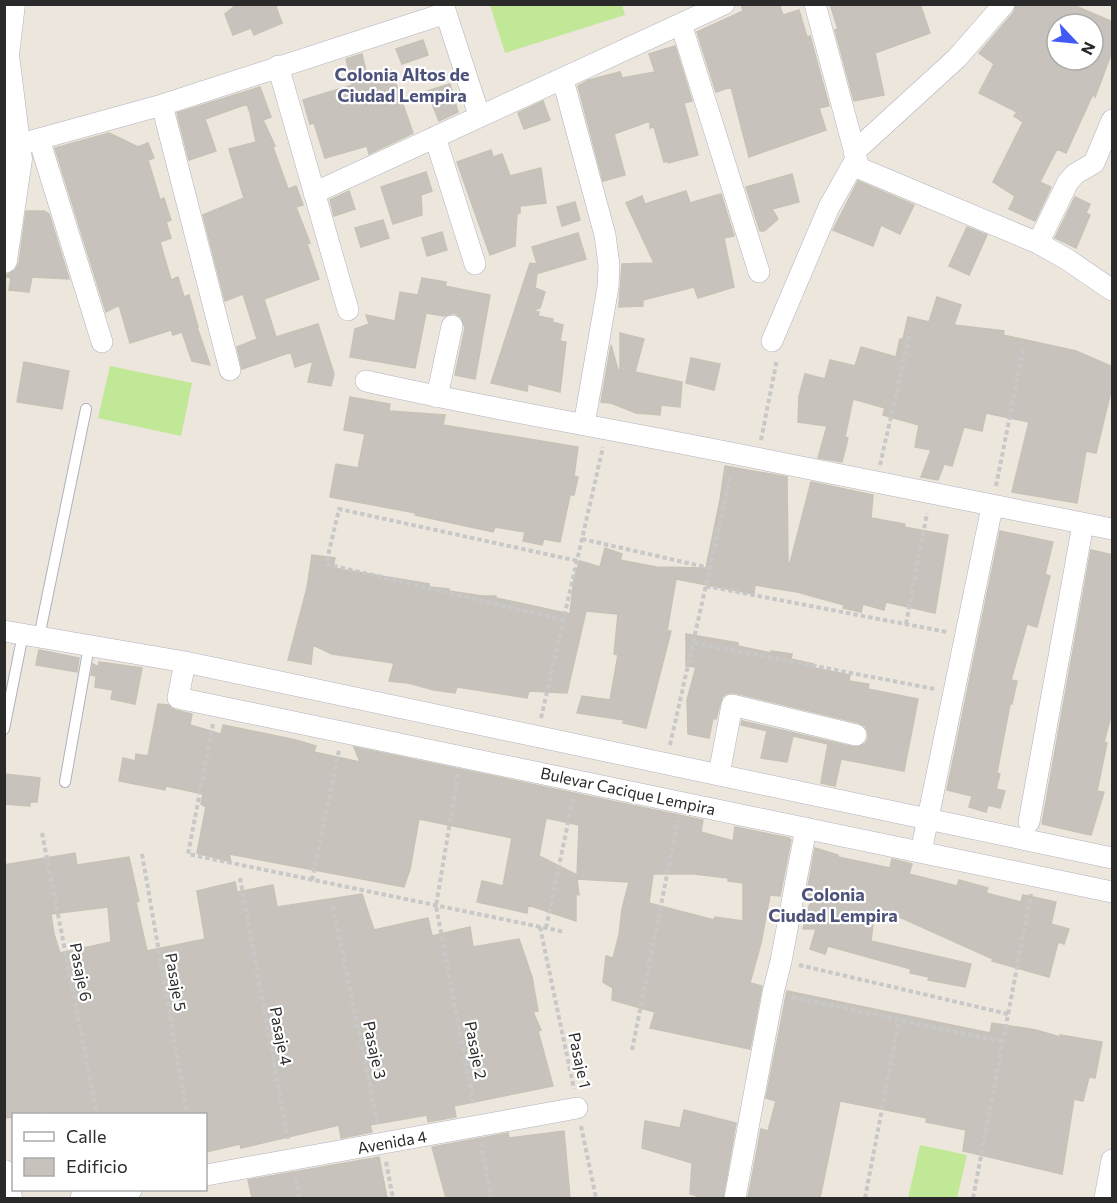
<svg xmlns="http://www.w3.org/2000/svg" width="1117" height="1203" font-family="Commissioner,sans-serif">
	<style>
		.pitch { fill: #c1e896 }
		.building { fill: #c7c3bc; stroke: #c7c2b6; stroke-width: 1.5; fill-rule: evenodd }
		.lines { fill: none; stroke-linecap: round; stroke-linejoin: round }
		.service-casing { stroke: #b0b2be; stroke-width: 12 }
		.minor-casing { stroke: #b0b2be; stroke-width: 22 }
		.tertiary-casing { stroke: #b0b2be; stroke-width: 27 }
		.path { stroke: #c8c8c8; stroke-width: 4; stroke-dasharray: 4.5 3; stroke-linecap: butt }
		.service { stroke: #fff; stroke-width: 10 }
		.minor { stroke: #fff; stroke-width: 21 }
		.tertiary { stroke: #fff; stroke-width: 26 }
		.labels { text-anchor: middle; stroke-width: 4.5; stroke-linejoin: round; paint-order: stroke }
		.street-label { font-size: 16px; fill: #2a2a2a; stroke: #fff }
		.neighbourhood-label { font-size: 18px; font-weight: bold; fill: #4c527a; stroke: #fff }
	</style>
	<rect width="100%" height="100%" fill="#ece6dd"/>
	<!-- pitch -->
	<path class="pitch" d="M490,5H622L625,15L505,53Z
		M110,366L192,383L181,436L98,418Z
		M920,1145L967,1155L957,1198H908Z"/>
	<!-- building -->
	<path class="building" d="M237,4H275L282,23L254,35L251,28L233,35L225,14Z
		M741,4H779L783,15L799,10L807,37L810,36L829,106L819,108L826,130L749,157L731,87L716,92L697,32L743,11Z
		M830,4H920L930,33L875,53L884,95L854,101L835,30L838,29Z
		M1016,4H1071L1113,22V49L1095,97L1093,94L1066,153L1057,149L1040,182L1051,187L1035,221L1009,209L1015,196L993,182L1023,122L1014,116L1017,112L979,93L994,64L979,53L1014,12ZM1057,24H1093V60H1057Z
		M423,40L428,55L402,64L396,49Z
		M675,46L692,101L684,103L698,155L668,163V161L664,162L654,127L650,128V121L614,134L625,175L603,181L578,86L589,80L620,72L622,78L655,72L649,54Z
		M362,54L367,76L391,70L413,133L369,154L367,146L325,158L314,123L310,124L303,100L352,85L346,59Z
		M450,84L458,112L439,121L427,91Z
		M260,87L271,117L263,120L275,146L273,147L288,189L296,186L303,205L296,207L310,243L307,244L319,279L264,299L276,337L318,324L334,374L331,386L308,382L313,361L295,367L291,352L242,369L237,347L257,339L243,294L225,301L203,215L244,198L229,149L256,142L250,113L247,104L205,119L216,151L189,160L177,113Z
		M543,101L550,120L524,129L518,113Z
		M109,133L138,147L148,143L154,158L148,160L155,183L160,200L164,198L171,220L166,222L171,238L160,242L171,280L178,277L184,297L189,295L198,327H197L210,365L192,361L182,332L173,335L171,330L130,343L119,305L106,312L55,148Z
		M491,150L493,157L502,154L510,176L541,168L546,203L520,206V213L517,214L515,246L490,255L457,162Z
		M426,172L432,191L421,195L422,215L393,224L381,187Z
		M792,174L799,202L772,209L778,219L764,231H760L746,187Z
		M858,181L914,205L900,234L881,225L873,246L833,230Z
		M349,191L355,209L334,216L330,200Z
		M686,191L690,203L721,194L734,236L724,238L734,287L698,298L694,287L643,300V306L619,307L622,264L654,263L626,203L642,196L645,204Z
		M1075,197L1090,204L1086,213L1090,215L1076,248L1055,238Z
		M575,202L580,220L562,226L557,207Z
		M26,211H44L49,214L69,279L32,277L29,292L9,290L11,278L4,276L15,270L19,263Z
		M383,220L389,238L361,247L355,228Z
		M967,227L987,235L969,275L949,266Z
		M442,232L447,250L427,256L422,238Z
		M578,233L586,259L539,273L538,267L535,288L545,292L540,308L532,310L539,312L538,316L553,319L552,322L563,325L560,341L566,342L560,392L528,384L527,391L491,383L530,263L537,264L532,247Z
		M422,278L446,282L445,286L490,295L475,379L455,375L465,328L461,317L454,313L444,316L426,313L415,368L350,357L355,329L369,324L366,315L395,321L400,292L418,295Z
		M937,297L961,305L954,325L1004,331L1003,335L1076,351L1113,367V383L1096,453L1086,451L1077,503L1012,492L1029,422L986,413L982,431L964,427L952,466L944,464L938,480L921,477L931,450L915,447L919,425L883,415L885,408L853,399L845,437L848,438L842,462L818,458L827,426L798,422L799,396L805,374L825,379L830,360L855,366L861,347L896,357L900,339H903L908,317L929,322Z
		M620,333L644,339L635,372L682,382L680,407L661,405L660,415L636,413L611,403L601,402L611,345L618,370H620Z
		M691,358L720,364L714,390L686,383Z
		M24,362L69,371L62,409L17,402Z
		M350,397L390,404L389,411L445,415L443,425L578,447L574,476L578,477L574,495H570L560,542L544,539L542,545L523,541L525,532L495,527L493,532L415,515L416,513L330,497L336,464L358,468L365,434L344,430Z
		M725,466L787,477L788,563H790L811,482L873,495L871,518L905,524L904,527L948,535L935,613L886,602L884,610L863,604L861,612L843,608L844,605L797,592L755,585L754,594L676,579L667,631H671L646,728L623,723L624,720L577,713L582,696L610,700L618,655L614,654L618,614L586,611L567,693L529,691L527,698L457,687L455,693L434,690L408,683L389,681L394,663L332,654L313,645L311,664L288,660L307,588L312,555L335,558L333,568L429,584V587L449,589V591L482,596H496V598L570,614L574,578L580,561L600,567L605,548L622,554L620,560L656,567L706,568L720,500Z
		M1000,531L1053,542L1045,574L1050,576L1037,627L1027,624L1011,680L1017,681L1012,704H1010L997,773L1000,774L996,789L1005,791L1000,808L988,805L986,812L969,807L972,796L947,790Z
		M1091,550L1113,555V708L1104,742L1107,743L1097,791L1104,792L1091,835L1042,824Z
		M686,634L738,643V646L771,653V651L792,654L791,659L814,664V668L850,675L849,681L869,684L868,689L918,699L904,771L841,759L835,786L821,783L828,744L793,736L787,762L761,758L767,731L741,725L742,721L854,747L865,744L868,739V732L865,726L859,723L735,693H728L722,697L716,719L713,718L709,738L688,734L687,700L696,667L686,666Z
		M39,650L79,658L77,672L36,665Z
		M99,662L142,668L135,704L111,699L113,690L95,687L96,676L91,675L93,664L98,667Z
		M158,704L168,705L175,710L192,714L190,725L221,734L223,725L296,740L316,746L314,752L360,762L354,747L703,820L701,832L733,841L735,827L789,838L791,840L780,896L770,895L761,943L750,983L762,986L750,1049L650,1028L655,1012L612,1000L613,988L603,982L606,956L613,958L619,935L622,909L629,882L577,879L579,895L576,894V921L528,905L527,913L477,902L482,881L503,886L512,838L419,819L410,869L404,887L229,854L231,862L197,853L206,807L201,804L203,794L166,786L165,790L119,781L123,758L135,761L136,754L148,756ZM546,818L579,825L577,877V875L539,856ZM653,874H694L728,878V881L743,883V921L715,917L714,920L649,903Z
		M4,774L40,778L37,802H30V806L4,804Z
		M815,848L838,855V857L890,868L892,859L912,864L909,874L957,886L959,880L988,888L986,893L1021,902L1023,895L1056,902L1051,924L1069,929L1064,944L1058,942L1049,977L992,961L993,959L875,906L871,941L971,964L965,987L928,980L929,977L910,973L911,969L828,946L825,954L810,949L816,929H803L811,899L806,898Z
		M75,853L77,865L129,857L139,901L136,902L147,951L205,939L197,891L235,882L237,892L273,885L277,907L362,894L374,930L428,918L432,936L470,927L473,947L519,939L532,977L538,1011L533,1012L541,1030L538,1031L553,1086L454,1106L456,1117L428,1122L427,1115L370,1125L372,1132L341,1138L339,1125L241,1148L240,1144L206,1152V1114H47L46,1111L27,1114H14V1117L7,1118L4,1103V865ZM108,907L111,942L60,953L54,934L51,914Z
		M787,991L990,1033L992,1023L1036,1030L1060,1037V1035L1102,1042L1095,1078L1089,1077L1083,1101L1074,1099L1062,1174L963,1151L966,1130L926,1122L927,1118L840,1101L820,1198H748L761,1129L768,1131L776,1101L766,1098Z
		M684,1110L736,1123L723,1198H704L690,1194L692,1163L642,1148L645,1121L680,1128Z
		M564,1131L570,1198H446L432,1147L508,1133L509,1138Z
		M379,1157L387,1198H252L248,1180Z"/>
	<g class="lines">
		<!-- service casing -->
		<g class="service-casing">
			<path id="service" d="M39,637L86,409
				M4,729L23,634
				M65,782L89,646"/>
		</g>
		<!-- minor casing -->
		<g class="minor-casing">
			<path id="minor" d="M443,4L479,115
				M815,4L859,168L1038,243L1068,182L1075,174L1094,163L1112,120
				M681,24L759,272
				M278,66L348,310
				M563,80L605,235L609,265L608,287L584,425
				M162,105L230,370
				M435,137L475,264
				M39,139L102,342
				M17,145L162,105L446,13
				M854,152L957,58L1004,4
				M314,193L724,4
				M1038,243L1068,260L1112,290
				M772,341L829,207L856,159
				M366,381C485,408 606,428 726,452C855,478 984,504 1112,529
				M437,397L452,326
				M4,631L185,662L1112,858
				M185,662L178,698L1112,892
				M719,774L732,705L856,735
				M1029,822L1083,524
				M921,852L992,507
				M206,1175L577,1108
				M81,1198L131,1190
				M735,1198L773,993L781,961L806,828
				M1105,1198L1112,1160"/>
		</g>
		<!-- tertiary casing -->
		<g class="tertiary-casing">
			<path id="tertiary" d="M4,260L19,159L6,55L12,4
				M4,1173L9,1198"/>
		</g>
		<!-- path -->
		<path class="path" d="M761,440L777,359
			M880,465L910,333
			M996,486L1024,345
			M582,539L710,568
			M706,586L947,632
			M564,620L326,564L339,509L578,561
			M906,624L927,513
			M694,643L935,689
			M541,718L603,447
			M213,724L188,854L565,932
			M670,745L731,474
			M458,774L436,906L474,1106
			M42,833L97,1114
			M142,854L187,1114
			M240,878L288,1139
			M312,880L339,750
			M333,906L378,1126
			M540,927L574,1089
			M546,928L573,799
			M799,965L1008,1014
			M792,997L1003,1042
			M632,1050L678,820
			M581,1126L596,1198
			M481,1143L491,1198
			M386,1162L393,1198
			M296,1179L299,1198
			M865,1198L899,1020
			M973,1198L1031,894"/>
		<!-- service -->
		<use href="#service" class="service"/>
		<!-- minor -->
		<use href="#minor" class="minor"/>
		<!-- tertiary -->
		<use href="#tertiary" class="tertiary"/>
	</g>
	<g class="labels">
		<!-- street labels -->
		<g class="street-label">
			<text transform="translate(628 791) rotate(12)" y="6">Bulevar Cacique Lempira</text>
			<text transform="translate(81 972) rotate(79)" y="6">Pasaje 6</text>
			<text transform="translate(176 982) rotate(80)" y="6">Pasaje 5</text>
			<text transform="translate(281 1036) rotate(79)" y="6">Pasaje 4</text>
			<text transform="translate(375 1050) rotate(78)" y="6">Pasaje 3</text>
			<text transform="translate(476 1050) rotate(79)" y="6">Pasaje 2</text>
			<text transform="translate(580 1060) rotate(78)" y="6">Pasaje 1</text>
			<text transform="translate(392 1142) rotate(-10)" y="6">Avenida 4</text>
		</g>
		<!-- neighbourhood labels -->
		<g class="neighbourhood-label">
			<text x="402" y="81">Colonia Altos de<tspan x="402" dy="21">Ciudad Lempira</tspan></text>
			<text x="833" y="901">Colonia<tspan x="833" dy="21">Ciudad Lempira</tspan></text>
		</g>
	</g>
	<!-- border -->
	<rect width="1117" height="1203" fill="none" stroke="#2a2a2a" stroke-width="12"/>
	<!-- legend -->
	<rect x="12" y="1113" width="195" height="78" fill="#ffffff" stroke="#aaaaaa" stroke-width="1.5"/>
	<rect x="24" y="1132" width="30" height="9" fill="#ffffff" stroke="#aaaaaa" stroke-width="1.5"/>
	<text x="66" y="1143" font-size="18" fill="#2a2a2a">Calle</text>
	<rect x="24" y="1158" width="30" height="18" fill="#c7c3bc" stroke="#aaaaaa" stroke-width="1.5"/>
	<text x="66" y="1173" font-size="18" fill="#2a2a2a">Edificio</text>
	<!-- north arrow -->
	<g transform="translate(1075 42) rotate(116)"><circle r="28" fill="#ffffff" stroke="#aaaaaa" stroke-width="1.5"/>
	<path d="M0-4.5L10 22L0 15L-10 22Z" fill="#4159f5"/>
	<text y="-9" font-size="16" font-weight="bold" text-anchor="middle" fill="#2a2a2a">N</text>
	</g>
</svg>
